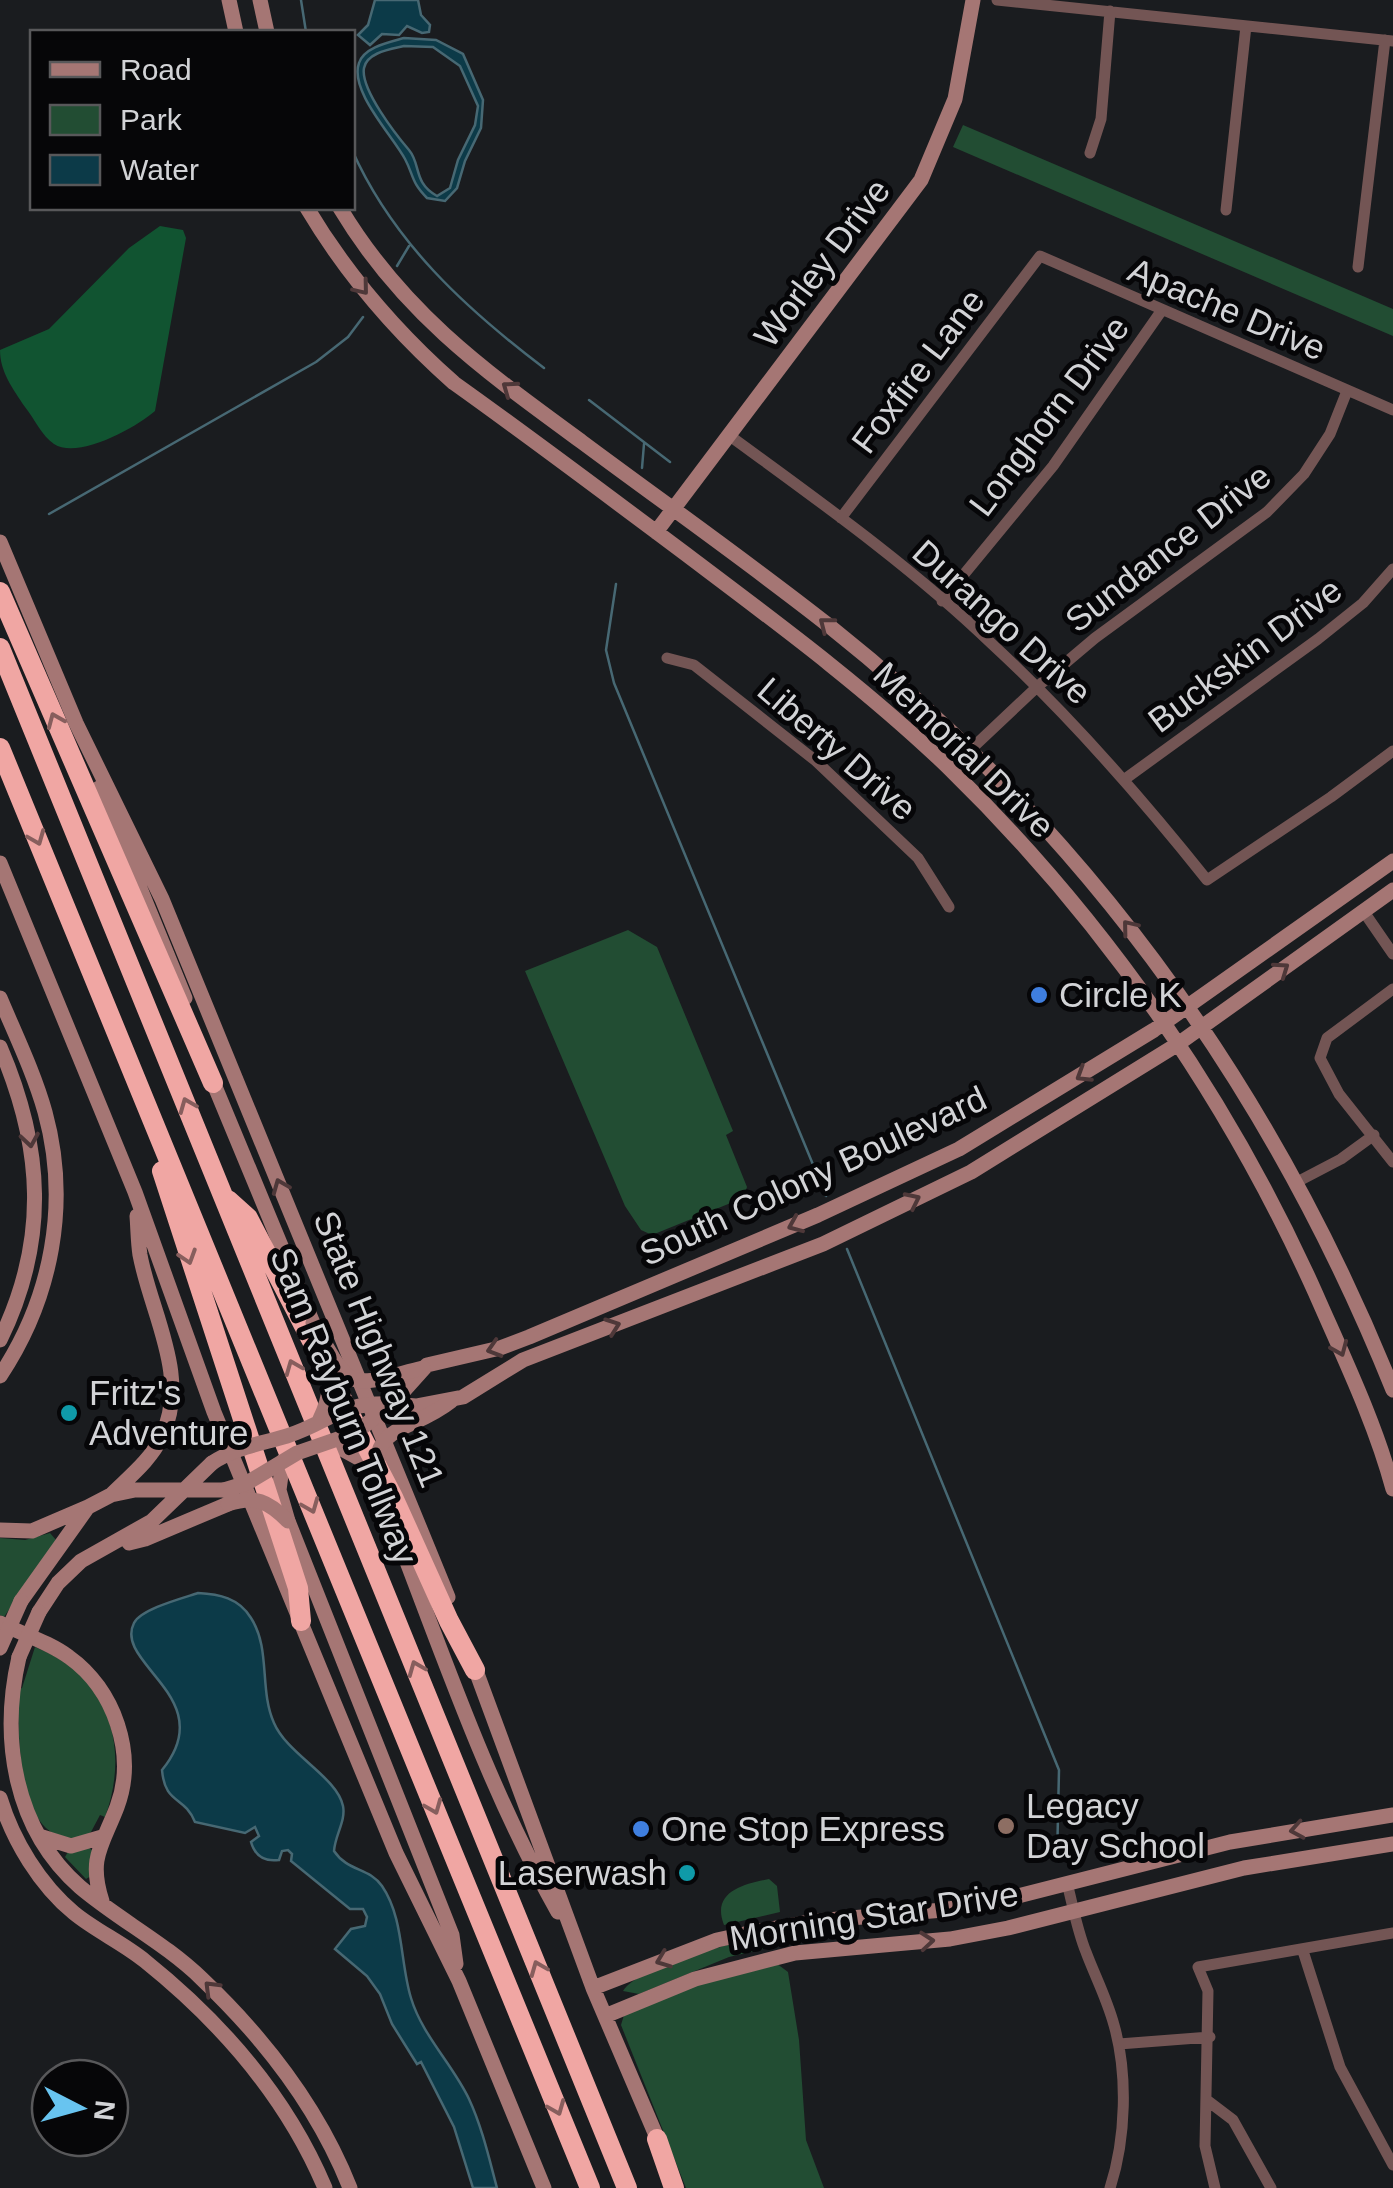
<svg xmlns="http://www.w3.org/2000/svg" width="1393" height="2188" font-family="Arial,sans-serif">
	<style>
		.green { fill: #224d33 }
		.forest { fill: #115431 }
		.water { fill: #0c3a48; stroke: #476873; stroke-width: 2.5; fill-rule: evenodd }
		.lines { fill: none; stroke-linecap: round; stroke-linejoin: round }
		.stream { stroke: #476873; stroke-width: 2.5 }
		.street { stroke: #735554; stroke-width: 11 }
		.secondary { stroke: #a57674; stroke-width: 15 }
		.highway { stroke: #f0a6a3; stroke-width: 20 }
		.secondary-bridge { stroke: #a57674; stroke-width: 15 }
		.oneway { stroke: #4e3839 }
		.oneway2 { stroke: #875e5d }
		.shop-dot { fill: #3f7fe0; stroke: #060608; stroke-width: 4 }
		.culture-dot { fill: #0f9aa8; stroke: #060608; stroke-width: 4 }
		.education-dot { fill: #8d6e63; stroke: #060608; stroke-width: 4 }
		.labels { text-anchor: middle; stroke-width: 10; stroke-linejoin: round; paint-order: stroke }
		.street-label { font-size: 35px; fill: #d2d3d6; stroke: #060608 }
		.poi-label { font-size: 35px; fill: #d2d3d6; stroke: #060608; text-anchor: start }
	</style>
	<rect width="100%" height="100%" fill="#1a1c1f"/>
	<!-- green -->
	<path class="green" d="M963,125L1393,309V336L953,147Z
		M628,930L657,947L733,1131L726,1135L747,1187L743,1198L652,1235L641,1230L625,1206L525,971Z
		M50,1533L56,1540L4,1617L0,1615V1538L25,1540Z
		M35,1647C108,1675 131,1746 105,1817L100,1815L91,1832L83,1837C14,1852 19,1729 18,1689L22,1688Z
		M87,1846L93,1851L91,1876L86,1879L65,1857L69,1850Z
		M769,1879L777,1886L780,1912L724,1925C711,1892 743,1884 769,1879Z
		M771,1935L779,1939L780,1945L729,1957L639,1994L623,1991C641,1964 737,1942 771,1935Z
		M776,1963L788,1972L799,2040L806,2140L824,2188H686L621,2025L624,2015L690,1986Z"/>
	<!-- forest -->
	<path class="forest" d="M160,226L183,230L186,238L155,411C137,427 78,460 54,444C42,436 34,418 25,407C13,389 0,372 0,350L49,329L129,248Z"/>
	<!-- water -->
	<path class="water" d="M375,0H418L421,15L430,25L429,32L422,33L407,26L399,35L382,34L370,45L358,35L368,25Z
		M404,38L436,40L463,54L483,100L481,128L465,161L457,188L445,201L427,198C411,182 414,176 405,159C393,136 349,91 359,63C364,47 390,42 404,38ZM404,46L433,47L460,66L478,106L475,125L458,160L450,188L437,196C413,183 421,164 409,150C397,136 360,89 364,68C367,52 392,49 404,46Z
		M198,1593C219,1594 239,1598 251,1618C271,1649 259,1690 274,1723C287,1754 337,1777 343,1806C346,1821 335,1835 334,1851C348,1872 369,1867 382,1886C404,1918 400,1963 411,1998C422,2035 453,2065 469,2099C482,2127 489,2158 497,2188H473L454,2127L421,2062L417,2064L392,2024L380,1994L367,1976L335,1949L351,1929L365,1926L367,1917L363,1909H350L291,1861L292,1854L288,1850L282,1851L279,1860C264,1862 255,1856 251,1842L259,1836L255,1827L245,1833L195,1822C184,1795 165,1805 162,1770C221,1698 113,1664 134,1623C141,1609 183,1598 198,1593Z"/>
	<g class="lines">
		<!-- stream -->
		<path class="stream" d="M301,0L306,32
			M352,150C393,242 465,308 544,368
			M397,266L409,246
			M589,400L670,462
			M642,468L644,444
			M49,514L316,362L348,337L363,317
			M616,584L606,650L614,683L826,1196
			M847,1249L1059,1770L1057,1861"/>
		<!-- street -->
		<path class="street" d="M997,0L1393,41
			M1090,153L1101,119L1110,11
			M1226,210L1246,26
			M1358,267L1385,40
			M730,436C819,501 912,567 992,644C1071,717 1140,796 1207,880L1331,797L1393,751
			M841,518L1040,256L1393,410
			M942,601L1053,466L1162,310
			M667,658L694,665L816,761L918,858L949,907
			M950,769L1037,687L1095,638L1267,512L1304,474L1330,434L1347,391
			M1125,779L1318,639L1363,603L1393,569
			M1364,912L1393,954
			M1393,989L1327,1038L1320,1058L1339,1094L1393,1162
			M1297,1182L1341,1159L1374,1135
			M1067,1883C1073,1906 1077,1930 1086,1952C1095,1976 1107,1999 1114,2025C1128,2074 1126,2139 1110,2188
			M1303,1951L1340,2067L1393,2165
			M1119,2044L1210,2037
			M1208,2101L1233,2120L1271,2188
			M1215,2188L1205,2146L1208,1991L1198,1967L1393,1933"/>
		<!-- secondary -->
		<path class="secondary" d="M229,0L236,32
			M260,0L267,32
			M307,208C347,275 395,331 454,383C534,440 612,499 691,558C780,625 869,691 949,768C1103,918 1227,1096 1315,1292C1343,1356 1375,1422 1393,1489
			M340,208C403,313 485,371 582,442C664,503 748,562 828,625C1085,829 1271,1087 1393,1390
			M656,532L921,180L955,99L973,0
			M0,542L76,723L162,899L448,1597
			M99,788L185,998
			M0,863L135,1192L214,1412L396,1853L459,1981L544,2188
			M0,998C16,1036 34,1073 45,1112C70,1203 52,1298 0,1376
			M0,1047C43,1147 49,1240 0,1340
			M211,1077L313,1323
			M392,1404L427,1365L500,1348L529,1337L818,1215L959,1149L1154,1030L1393,861
			M392,1404L416,1406L463,1397L523,1360L823,1244L971,1172L1178,1044L1393,890
			M329,1442L360,1459L380,1492C436,1633 483,1780 558,1912
			M283,1461L279,1490L288,1521L452,1935L456,1964
			M111,1495C129,1477 151,1460 162,1436C190,1376 151,1314 140,1255C138,1242 138,1229 137,1216
			M0,1530L32,1531L88,1507
			M129,1543L145,1539L228,1504
			M21,1601L88,1507L111,1495L135,1490H224
			M39,1612L58,1583L81,1561L152,1521L212,1463
			M0,1623C22,1634 49,1642 69,1657C114,1689 137,1754 117,1807C102,1846 88,1858 102,1901
			M19,1657C0,1739 14,1829 80,1887C119,1920 165,1943 202,1979C264,2038 318,2107 350,2188
			M472,1660L593,1988L661,2147
			M0,1798C13,1841 40,1885 74,1913C96,1931 123,1943 145,1961C221,2022 287,2098 325,2188
			M39,1836L71,1846L102,1837
			M593,1988L717,1940L749,1933L816,1921L943,1910L1002,1900L1230,1842L1393,1815
			M605,2016L695,1979L795,1953L950,1939L1008,1928L1244,1868L1393,1844"/>
		<!-- highway -->
		<path class="highway" d="M0,592L213,1083
			M0,648L627,2188
			M0,748L590,2188
			M162,1171L298,1588L301,1621
			M228,1200L248,1218L393,1497L449,1621L475,1670
			M657,2139L674,2188"/>
		<!-- secondary-bridge -->
		<path class="secondary-bridge" d="M313,1323C353,1394 346,1387 423,1368
			M320,1419C331,1396 332,1380 324,1356
			M212,1463C236,1447 260,1444 287,1436C331,1422 338,1402 392,1404
			M224,1490L247,1483L297,1453L355,1433L392,1404
			M380,1492C364,1422 408,1435 451,1401
			M228,1504C255,1495 268,1501 288,1521
			M0,1648L21,1601
			M19,1657L39,1612"/>
	</g>
	<!-- one-way arrows -->
	<defs><path id="oneway-chevron" d="M-2-3.5L2.5 0L-2 3.5" fill="none" stroke-width="1.6" stroke-linecap="round" stroke-linejoin="round" transform="scale(2.5)"/></defs>
	<g class="oneway">
		<use href="#oneway-chevron" transform="translate(362 288) rotate(51)"/>
		<use href="#oneway-chevron" transform="translate(509 388) rotate(-144)"/>
		<use href="#oneway-chevron" transform="translate(826 624) rotate(-142)"/>
		<use href="#oneway-chevron" transform="translate(1129 927) rotate(-129)"/>
		<use href="#oneway-chevron" transform="translate(1282 969) rotate(-35)"/>
		<use href="#oneway-chevron" transform="translate(1083 1075) rotate(148)"/>
		<use href="#oneway-chevron" transform="translate(30 1140) rotate(81)"/>
		<use href="#oneway-chevron" transform="translate(280 1186) rotate(-112)"/>
		<use href="#oneway-chevron" transform="translate(913 1200) rotate(-26)"/>
		<use href="#oneway-chevron" transform="translate(795 1225) rotate(157)"/>
		<use href="#oneway-chevron" transform="translate(613 1326) rotate(-20)"/>
		<use href="#oneway-chevron" transform="translate(494 1349) rotate(163)"/>
		<use href="#oneway-chevron" transform="translate(1340 1349) rotate(67)"/>
		<use href="#oneway-chevron" transform="translate(1297 1830) rotate(170)"/>
		<use href="#oneway-chevron" transform="translate(927 1941) rotate(-5)"/>
		<use href="#oneway-chevron" transform="translate(663 1960) rotate(159)"/>
		<use href="#oneway-chevron" transform="translate(211 1988) rotate(-135)"/>
	</g>
	<g class="oneway2">
		<use href="#oneway-chevron" transform="translate(55 720) rotate(-113)"/>
		<use href="#oneway-chevron" transform="translate(37 838) rotate(68)"/>
		<use href="#oneway-chevron" transform="translate(187 1105) rotate(-112)"/>
		<use href="#oneway-chevron" transform="translate(188 1257) rotate(72)"/>
		<use href="#oneway-chevron" transform="translate(293 1367) rotate(-112)"/>
		<use href="#oneway-chevron" transform="translate(311 1506) rotate(68)"/>
		<use href="#oneway-chevron" transform="translate(416 1668) rotate(-112)"/>
		<use href="#oneway-chevron" transform="translate(434 1807) rotate(68)"/>
		<use href="#oneway-chevron" transform="translate(538 1968) rotate(-112)"/>
		<use href="#oneway-chevron" transform="translate(557 2108) rotate(68)"/>
	</g>
	<!-- markers -->
	<g class="shop-dot">
		<circle cx="1039" cy="995" r="10"/>
		<circle cx="641" cy="1829" r="10"/>
	</g>
	<g class="culture-dot">
		<circle cx="69" cy="1413" r="10"/>
		<circle cx="687" cy="1873" r="10"/>
	</g>
	<circle class="education-dot" cx="1006" cy="1826" r="10"/>
	<g class="labels">
		<!-- street labels -->
		<g class="street-label">
			<text transform="translate(822 263) rotate(-53)" y="12">Worley Drive</text>
			<text transform="translate(1227 309) rotate(23)" y="12">Apache Drive</text>
			<text transform="translate(918 371) rotate(-53)" y="12">Foxfire Lane</text>
			<text transform="translate(1049 416) rotate(-53)" y="12">Longhorn Drive</text>
			<text transform="translate(1168 548) rotate(-38)" y="12">Sundance Drive</text>
			<text transform="translate(1002 622) rotate(42)" y="12">Durango Drive</text>
			<text transform="translate(1245 655) rotate(-37)" y="12">Buckskin Drive</text>
			<text transform="translate(837 749) rotate(41)" y="12">Liberty Drive</text>
			<text transform="translate(964 750) rotate(44)" y="12">Memorial Drive</text>
			<text transform="translate(813 1176) rotate(-25)" y="12">South Colony Boulevard</text>
			<text transform="translate(379 1349) rotate(68)" y="12">State Highway 121</text>
			<text transform="translate(344 1406) rotate(68)" y="12">Sam Rayburn Tollway</text>
			<text transform="translate(874 1916) rotate(-9)" y="12">Morning Star Drive</text>
		</g>
		<!-- poi labels -->
		<g class="poi-label">
			<text x="1059" y="1007">Circle K</text>
			<text x="89" y="1405">Fritz's<tspan x="89" dy="40">Adventure</tspan></text>
			<text x="1026" y="1818">Legacy<tspan x="1026" dy="40">Day School</tspan></text>
			<text x="661" y="1841">One Stop Express</text>
			<text x="667" y="1885" text-anchor="end">Laserwash</text>
		</g>
	</g>
	<!-- legend -->
	<rect x="30" y="30" width="325" height="180" fill="#060608" stroke="#58585a" stroke-width="2.5"/>
	<rect x="50" y="62" width="50" height="15" fill="#a57674" stroke="#58585a" stroke-width="2.5"/>
	<text x="120" y="80" font-size="30" fill="#d2d3d6">Road</text>
	<rect x="50" y="105" width="50" height="30" fill="#224d33" stroke="#58585a" stroke-width="2.5"/>
	<text x="120" y="130" font-size="30" fill="#d2d3d6">Park</text>
	<rect x="50" y="155" width="50" height="30" fill="#0c3a48" stroke="#58585a" stroke-width="2.5"/>
	<text x="120" y="180" font-size="30" fill="#d2d3d6">Water</text>
	<!-- north arrow -->
	<g transform="translate(80 2108) rotate(96)"><circle r="48" fill="#060608" stroke="#58585a" stroke-width="2.5"/>
	<path d="M0-8L18 38L0 25L-18 38Z" fill="#68c4f0"/>
	<text y="-15" font-size="28" font-weight="bold" text-anchor="middle" fill="#d2d3d6">N</text>
	</g>
</svg>
